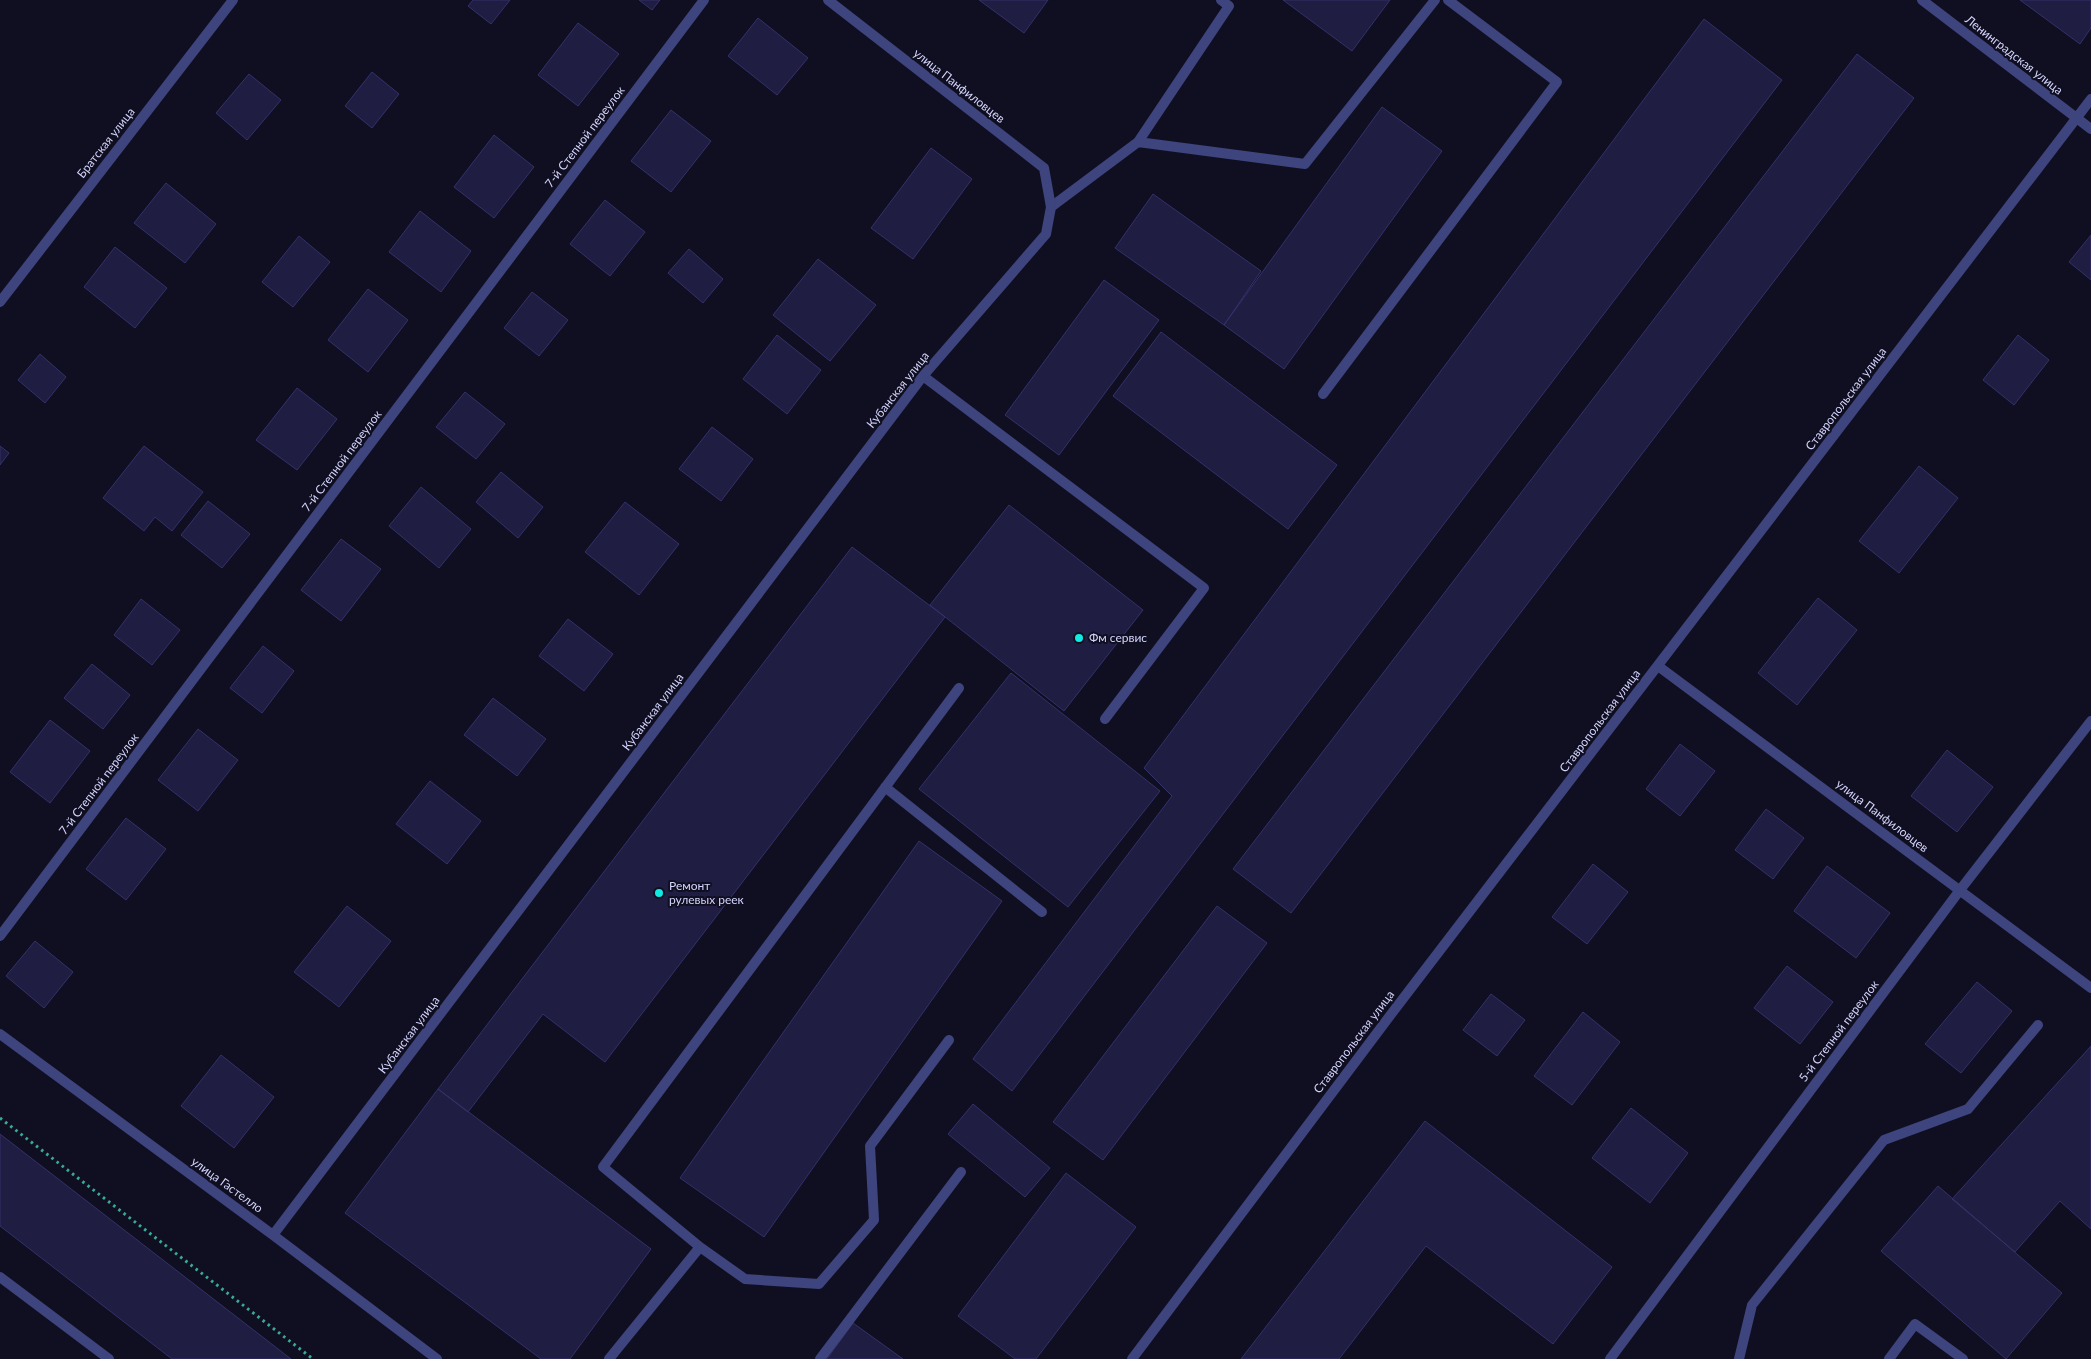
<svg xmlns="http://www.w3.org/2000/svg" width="2091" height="1359" font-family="Lato,sans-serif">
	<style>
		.building { fill: #1f1d41; stroke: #34316b }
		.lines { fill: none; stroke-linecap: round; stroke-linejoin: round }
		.path { stroke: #37ab95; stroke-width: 3; stroke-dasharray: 2.5 4; stroke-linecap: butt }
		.service { stroke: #3e447d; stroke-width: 10 }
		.minor { stroke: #3e447d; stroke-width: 10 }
		.poi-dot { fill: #11e9e3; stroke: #100f21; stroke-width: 2 }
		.labels { text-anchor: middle; stroke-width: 4; stroke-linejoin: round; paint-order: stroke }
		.street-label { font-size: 12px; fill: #d3d4fc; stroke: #100f21 }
		.poi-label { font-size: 12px; fill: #d3d4fc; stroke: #100f21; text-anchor: start }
	</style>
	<rect width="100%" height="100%" fill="#100f21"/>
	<!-- building -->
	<path class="building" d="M473,0H510L491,24L468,6Z
		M639,0H660L652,10Z
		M979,0H1048L1024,33Z
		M1283,0H1390L1352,51Z
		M2020,0H2091V28L2080,44Z
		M758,18L808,58L777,95L728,56Z
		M1704,19L1782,80L1012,1091L973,1059L1172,796L1144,768Z
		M578,23L619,54L578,106L538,75Z
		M1857,54L1914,98L1291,913L1233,869Z
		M372,72L399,94L372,128L345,106Z
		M249,74L281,100L247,140L216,113Z
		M1382,107L1442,151L1284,369L1224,325Z
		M671,110L711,141L671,192L631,161Z
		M494,135L534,167L494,218L454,187Z
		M931,148L972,179L913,259L871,228Z
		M166,183L216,224L185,263L134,223Z
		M1153,194L1261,271L1224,325L1115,248Z
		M605,200L645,232L610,276L570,244Z
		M420,211L471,251L441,292L389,252Z
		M2091,235V280L2069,262Z
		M299,236L330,262L293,307L262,282Z
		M115,247L167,288L135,328L84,287Z
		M689,249L723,279L703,303L668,273Z
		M818,259L876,305L830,361L773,315Z
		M1104,280L1159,320L1059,455L1005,415Z
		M368,289L408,320L368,372L328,340Z
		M532,292L568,320L539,356L504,328Z
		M1161,332L1337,465L1288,529L1113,396Z
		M777,335L821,370L787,414L743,379Z
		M2018,335L2049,360L2014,405L1983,380Z
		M40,354L66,377L45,403L18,380Z
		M297,388L337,419L297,470L256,440Z
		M465,392L505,424L476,459L436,427Z
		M712,427L753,459L721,501L679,469Z
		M0,446L9,453L0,465Z
		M144,446L203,492L172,531L155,517L144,531L103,498Z
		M1919,466L1958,498L1899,573L1859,541Z
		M501,472L543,507L518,538L476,502Z
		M421,487L471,529L439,568L389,526Z
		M208,501L250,534L222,568L181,535Z
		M625,502L679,544L639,595L585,552Z
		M1009,505L1143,610L1064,711L930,605Z
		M341,539L381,569L341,621L301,590Z
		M852,547L945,617L605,1062L543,1014L468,1112L438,1089Z
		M1818,598L1857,630L1797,705L1758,673Z
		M141,599L180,630L152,665L114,635Z
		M568,619L613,654L584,691L539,656Z
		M263,646L294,671L262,713L230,688Z
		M92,664L130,695L103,729L64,698Z
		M1011,673L1160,791L1068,907L919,789Z
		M493,698L546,739L517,776L464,735Z
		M50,720L90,751L50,803L10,772Z
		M198,729L238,760L198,811L158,780Z
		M1680,744L1715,771L1680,816L1646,789Z
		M1947,750L1993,787L1957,832L1911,796Z
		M430,781L481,821L447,864L396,824Z
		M1766,809L1804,838L1773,879L1735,850Z
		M126,818L166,849L126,900L86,869Z
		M919,841L1002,901L764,1237L680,1178Z
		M1593,864L1628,892L1587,944L1552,917Z
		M1827,866L1890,913L1856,958L1794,911Z
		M347,906L391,941L339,1007L294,972Z
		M1217,906L1267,943L1103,1160L1053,1122Z
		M35,941L73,972L44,1008L6,976Z
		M1787,966L1833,1002L1800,1044L1754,1008Z
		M1977,982L2012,1011L1961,1073L1925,1044Z
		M1491,994L1525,1020L1497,1056L1463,1030Z
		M1583,1012L1620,1042L1572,1105L1534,1076Z
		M2091,1046V1229L2060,1201L2015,1252L1952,1199Z
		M221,1055L274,1097L234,1148L181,1106Z
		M438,1089L651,1249L570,1359H541L345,1213Z
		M973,1104L1050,1168L1025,1197L948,1134Z
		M1631,1108L1688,1153L1650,1203L1592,1158Z
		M1425,1121L1612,1267L1553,1344L1426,1246L1339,1359H1241Z
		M0,1134L291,1359H172L0,1226Z
		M1066,1173L1136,1227L1036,1359H1015L958,1316Z
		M1938,1186L2062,1293L2006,1359L1881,1251Z
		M853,1323L903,1359H827Z"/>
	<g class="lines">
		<!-- path -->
		<path class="path" d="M0,1118L313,1359"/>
		<!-- service -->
		<path class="service" d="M1138,142L1229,6L1221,0
			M1051,207L1138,142L1305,164L1435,0
			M923,376L1204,588L1105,719
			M1323,394L1557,82L1448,0
			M885,787L1042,912
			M700,1247L745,1279L819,1284L874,1220L870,1146L949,1040
			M0,1277L109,1359
			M609,1359L700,1247L603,1167L959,688
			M820,1359L961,1172
			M1739,1359L1752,1305L1884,1140L1968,1109L2038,1025
			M1889,1359L1915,1324L1963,1359"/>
		<!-- minor -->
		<path class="minor" d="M1922,0L2091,129
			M0,302L233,0
			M1658,666L2091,988
			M0,936L704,0
			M0,1034L273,1235L437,1359
			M273,1235L923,376L1046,234L1051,207L1044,168L828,0
			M1132,1359L1392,1013L2091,99
			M1610,1359L1960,890L2091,721"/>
	</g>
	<!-- markers -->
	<g class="poi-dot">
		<circle cx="1079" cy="638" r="5"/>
		<circle cx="659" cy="893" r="5"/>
	</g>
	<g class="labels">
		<!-- street labels -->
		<g class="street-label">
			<text transform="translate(2014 55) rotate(38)" y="4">Ленинградская улица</text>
			<text transform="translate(959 86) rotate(38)" y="4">улица Панфиловцев</text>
			<text transform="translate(585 137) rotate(-53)" y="4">7-й Степной переулок</text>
			<text transform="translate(106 143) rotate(-52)" y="4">Братская улица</text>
			<text transform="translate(898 390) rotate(-52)" y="4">Кубанская улица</text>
			<text transform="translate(1846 399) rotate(-53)" y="4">Ставропольская улица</text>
			<text transform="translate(342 461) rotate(-53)" y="4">7-й Степной переулок</text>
			<text transform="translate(653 712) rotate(-53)" y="4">Кубанская улица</text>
			<text transform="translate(1600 721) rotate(-53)" y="4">Ставропольская улица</text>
			<text transform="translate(99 784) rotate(-53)" y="4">7-й Степной переулок</text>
			<text transform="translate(1882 816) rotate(37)" y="4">улица Панфиловцев</text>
			<text transform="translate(1839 1031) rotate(-53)" y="4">5-й Степной переулок</text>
			<text transform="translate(409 1035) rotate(-53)" y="4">Кубанская улица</text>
			<text transform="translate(1354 1042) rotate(-53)" y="4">Ставропольская улица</text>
			<text transform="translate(227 1185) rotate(36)" y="4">улица Гастелло</text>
		</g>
		<!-- poi labels -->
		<g class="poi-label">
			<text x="1089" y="642">Фм сервис</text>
			<text x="669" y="890">Ремонт<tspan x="669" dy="14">рулевых реек</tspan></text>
		</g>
	</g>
</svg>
